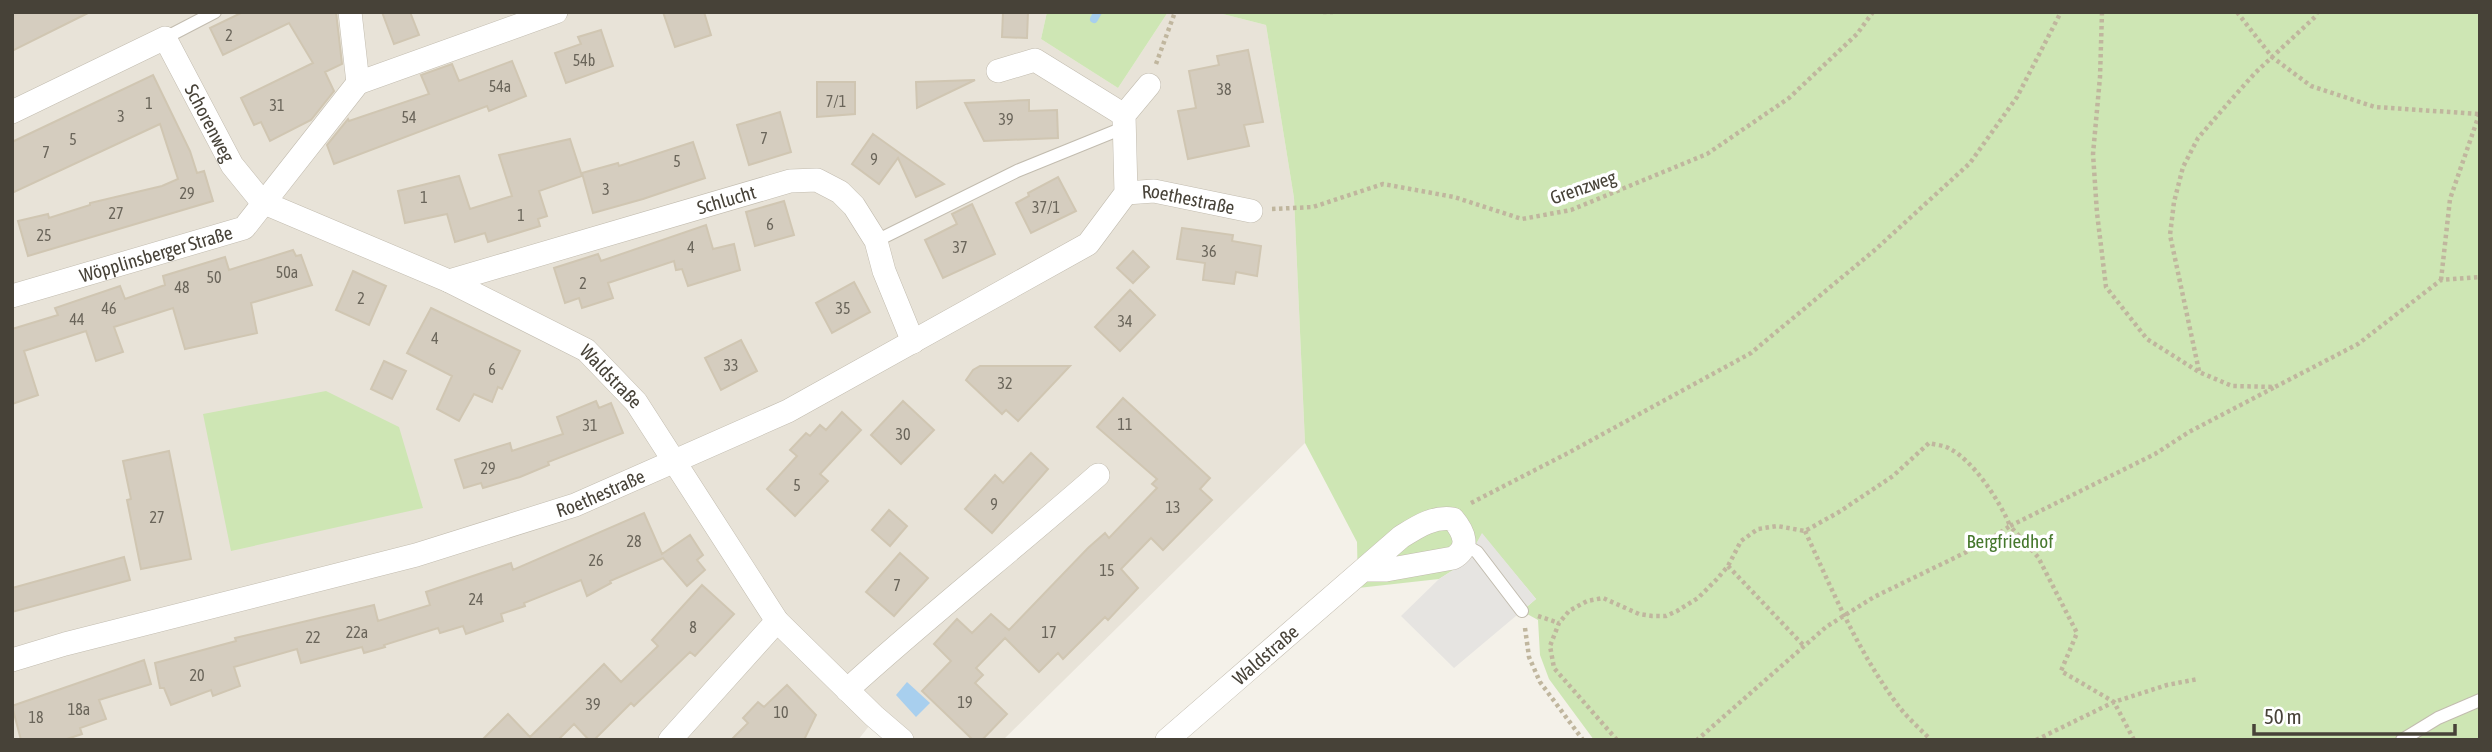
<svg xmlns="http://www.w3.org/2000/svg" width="2492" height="752" font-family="'Asap Condensed',sans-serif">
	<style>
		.residential { fill: #e8e3d8 }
		.green { fill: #cee6b4 }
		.parking { fill: #e6e4e1 }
		.water { fill: #a8cfee }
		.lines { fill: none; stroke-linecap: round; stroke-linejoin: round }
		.stream { stroke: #a8cfee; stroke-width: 8 }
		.building { fill: #d5cdbf; stroke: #d0c6b2; stroke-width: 2 }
		.service-casing { stroke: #c2bcaf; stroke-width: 14 }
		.minor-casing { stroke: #c2bcaf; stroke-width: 24 }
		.path { stroke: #c0b69e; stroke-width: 4.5; stroke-dasharray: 3.5 3.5; stroke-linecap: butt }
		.service { stroke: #fff; stroke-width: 12 }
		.minor { stroke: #fff; stroke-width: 23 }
		.labels { text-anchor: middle; stroke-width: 7; stroke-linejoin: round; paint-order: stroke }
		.number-label { font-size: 16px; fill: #6a655a }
		.street-label { font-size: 19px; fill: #474238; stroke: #fff }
		.park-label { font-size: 19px; fill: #46782d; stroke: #fff }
	</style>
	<rect width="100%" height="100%" fill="#f4f1e9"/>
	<!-- residential -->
	<path class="residential" d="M12,12H1047L1041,39L1118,88L1168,12H1215L1266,25L1294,198L1305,443L1003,740H896L873,721L858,740H12Z"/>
	<!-- green -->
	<path class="green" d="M1047,12H1168L1118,88L1041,39Z
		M1215,12H2480V740H1594L1549,679L1540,655L1538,620L1522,611L1536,599L1482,534L1466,562L1439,579L1358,588L1357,542L1305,443L1294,198L1266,25Z
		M326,391L399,427L423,508L231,551L203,414Z"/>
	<!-- parking -->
	<path class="parking" d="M1482,533L1536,599L1454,668L1401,616L1439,579L1466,562Z"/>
	<!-- water -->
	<path class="water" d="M907,682L930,703L916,717L896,695Z"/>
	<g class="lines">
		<!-- stream -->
		<path class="stream" d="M1094,19L1098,12"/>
	</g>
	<!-- building -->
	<path class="building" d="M12,12H90L12,51Z
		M243,12H336L342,64L325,72L334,91L311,120L270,141L261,122L254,125L241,98L313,63L289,23L223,55L210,28Z
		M382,12H410L419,35L394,44Z
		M663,12H704L711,35L675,47Z
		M1003,12H1028L1027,38L1002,37Z
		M601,30L613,66L566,83L555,53L581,44L578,37Z
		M1248,50L1263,122L1244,125L1249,146L1188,159L1178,111L1196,108L1189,71L1219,65L1217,56Z
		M512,61L526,96L489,111L487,106L334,164L327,145L348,119L349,121L429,94L421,75L452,64L459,81Z
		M153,75L190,151L197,173L204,171L213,201L28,256L18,221L48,214L49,218L90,205V203L162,186L178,179L160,124L12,193V142Z
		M975,80L917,108L916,82Z
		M817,82H855V114L817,117Z
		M1029,100V111L1057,110L1058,138L984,141L965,103Z
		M780,112L791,152L749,165L737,125Z
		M873,134L901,154L944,184L916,197L898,158L879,184L852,164Z
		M570,139L582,176L539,191L547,216L538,219L540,226L488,242L485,233L455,242L447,214L405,223L398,191L459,176L470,209L512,196L499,155Z
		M693,142L705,178L643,199L593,213L582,173L618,163L619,166Z
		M1058,177L1076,211L1031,233L1016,203L1029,196L1028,193Z
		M784,201L794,235L755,246L746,212Z
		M972,204L995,254L943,278L925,240L957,224L952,214Z
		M706,225L713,249L734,244L740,270L688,286L682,269L676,270L674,261L608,283L613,298L582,308L579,298L565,303L554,268L598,254L601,261Z
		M1182,228L1233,235L1232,241L1261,246L1257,276L1236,272L1234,284L1203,280L1205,263L1177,259Z
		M293,250L296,256L301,255L312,285L251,303L257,333L185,349L173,308L114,327L123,352L96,361L86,331L24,351L38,395L12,404V329L58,315L55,308L120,286L125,299L165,285L163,276L225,257L229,270Z
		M1133,251L1149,267L1133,283L1117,268Z
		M353,271L386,286L369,325L336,310Z
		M854,282L870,312L832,333L816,303Z
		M1130,290L1155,315L1120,351L1095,327Z
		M431,308L520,351L502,389L498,387L492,402L474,394L459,421L437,409L452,376L407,353Z
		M741,340L757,371L721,390L705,358Z
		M384,361L406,371L392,399L371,389Z
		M980,366H1070L1018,421L1006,410L1002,414L966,380L973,370Z
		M1123,398L1210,478L1200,489L1212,500L1163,550L1151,538L1121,569L1138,588L1108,620L1105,617L1063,659L1058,653L1039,672L1005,638L976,668L983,675L975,683L1007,714L982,740H973L922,691L951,661L934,644L957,619L972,633L991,614L1009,630L1088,548L1105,533L1109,538L1157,488L1152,484L1157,479L1097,427Z
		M596,401L599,408L611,403L623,433L548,462L549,465L520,477L483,488L481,483L464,488L455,460L510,443L512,451L563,434L557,417Z
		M903,401L934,430L901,464L871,435Z
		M842,412L861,430L820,474L828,481L795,516L767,489L797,456L790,450L806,433L810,436L820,425L826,430Z
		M169,451L191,559L141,569L127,500L131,499L123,461Z
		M1031,453L1048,469L992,533L965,509L995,475L1003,483Z
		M889,510L907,526L890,546L872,530Z
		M644,513L662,554L690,535L703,555L697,560L705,570L687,586L663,558L610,581L611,583L587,596L581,580L524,603L525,606L501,614L503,621L466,634L463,626L440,633L438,628L384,645L385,647L364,653L362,647L301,663L297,649L234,667L240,686L213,696L211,690L171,705L164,688H160L155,663L236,641L235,638L374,605L378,621L430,605L426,592L511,563L513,570Z
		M900,553L928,578L894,616L866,592Z
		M124,557L130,580L12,612V588Z
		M702,585L734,614L695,656L690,652L634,706L631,703L594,740H589L574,724L558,740H482L508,714L530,737L604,664L621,682L658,646L652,640Z
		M144,660L151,684L99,700L106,719L80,728L82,734L64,740H21L12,706Z
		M787,685L816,715L804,740H731L748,723L743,718L758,702L764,707Z"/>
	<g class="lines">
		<!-- service casing -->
		<g class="service-casing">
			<path id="service" d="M165,38L215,12
				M876,241L1017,171L1123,128
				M1465,545L1477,552L1522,611
				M2402,740L2438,718L2480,700"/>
		</g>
		<!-- minor casing -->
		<g class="minor-casing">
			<g id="minor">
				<path d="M998,71L1035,60L1124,115"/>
				<path d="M358,83L556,12"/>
				<path id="s1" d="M12,112L165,38L232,165L262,202L449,281L586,350L636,402L777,621L874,716L902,740"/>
				<path id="s2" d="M1126,193L1154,191L1251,211"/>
				<path id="s3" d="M449,281L790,181L817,180L840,192L854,206L876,241L884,271L913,342"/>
				<path id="s4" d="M12,296L244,228L358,83L350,12"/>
				<path id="s5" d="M12,660L65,644L416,555L575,505L788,411L1088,244L1126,193L1124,115L1149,85"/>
				<path d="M847,690C928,616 1015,548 1098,475"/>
				<path d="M670,740L777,621"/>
				<path id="s6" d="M1167,740L1401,537C1417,527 1433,516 1453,519C1464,532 1471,548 1453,558L1386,570H1363"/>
			</g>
		</g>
		<!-- path -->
		<path class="path" d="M1323,12H1333
			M2102,12L2100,77L2093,154L2097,213L2106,287L2147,339L2199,372L2232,386L2275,387L2358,344L2441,280L2480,277
			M2237,12L2272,57L2311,86L2375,107L2479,114
			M1156,64L1175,12
			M1272,209L1313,207L1383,184L1454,197L1522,219L1571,210L1707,154L1789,98L1857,34L1873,12
			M2441,280L2450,199L2480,112
			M2199,371L2170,235L2174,202L2183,167L2198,138L2230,101L2255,73L2316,16L2317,12
			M1471,503L1568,453L1751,353L1876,249L1970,163L2017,97L2061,12
			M1805,531C1833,592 1859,654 1900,708C1909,719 1920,729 1930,739
			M1728,566L1804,646
			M1538,616L1559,623
			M1525,628L1529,657L1540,682L1583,740
			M1617,740L1554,668L1550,646L1559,623L1569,611L1587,601L1603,598L1639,614L1652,616H1666L1677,611L1698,598L1717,579L1728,566L1741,541L1758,529L1777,526L1805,531L1839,512L1893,476L1929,443C1935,445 1944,445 1950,449C1973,460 2001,503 2010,526L1983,544L1874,597L1826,627L1697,740
			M2036,740L2114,702L2167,685L2198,679
			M2134,740L2114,702L2061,671L2077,633L2038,557L2010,526L2155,454L2189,432L2275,387"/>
		<!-- service -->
		<use href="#service" class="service"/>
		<!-- minor -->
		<use href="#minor" class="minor"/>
	</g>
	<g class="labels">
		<!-- number labels -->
		<g class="number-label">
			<text x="229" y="41">2</text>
			<text x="584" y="66">54b</text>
			<text x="500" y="92">54a</text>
			<text x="1224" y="95">38</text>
			<text x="836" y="107">7/1</text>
			<text x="149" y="109">1</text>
			<text x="277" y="111">31</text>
			<text x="121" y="122">3</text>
			<text x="409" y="123">54</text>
			<text x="1006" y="125">39</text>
			<text x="764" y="144">7</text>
			<text x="73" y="145">5</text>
			<text x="46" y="158">7</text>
			<text x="874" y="165">9</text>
			<text x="677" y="167">5</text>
			<text x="606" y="195">3</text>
			<text x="187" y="199">29</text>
			<text x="424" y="203">1</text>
			<text x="1046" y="213">37/1</text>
			<text x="116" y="219">27</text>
			<text x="521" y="221">1</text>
			<text x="770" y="230">6</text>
			<text x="44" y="241">25</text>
			<text x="691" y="253">4</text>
			<text x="960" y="253">37</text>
			<text x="1209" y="257">36</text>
			<text x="287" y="278">50a</text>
			<text x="214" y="283">50</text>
			<text x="583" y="289">2</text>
			<text x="182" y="293">48</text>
			<text x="361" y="304">2</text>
			<text x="109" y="314">46</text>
			<text x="843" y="314">35</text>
			<text x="77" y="325">44</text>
			<text x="1125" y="327">34</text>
			<text x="435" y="344">4</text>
			<text x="731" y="371">33</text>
			<text x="492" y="375">6</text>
			<text x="1005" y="389">32</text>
			<text x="1125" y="430">11</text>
			<text x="590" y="431">31</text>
			<text x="903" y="440">30</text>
			<text x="488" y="474">29</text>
			<text x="797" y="491">5</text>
			<text x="994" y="510">9</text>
			<text x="1173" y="513">13</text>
			<text x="157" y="523">27</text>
			<text x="634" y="547">28</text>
			<text x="596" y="566">26</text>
			<text x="1107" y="576">15</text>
			<text x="897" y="591">7</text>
			<text x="476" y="605">24</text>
			<text x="693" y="633">8</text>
			<text x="357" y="638">22a</text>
			<text x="1049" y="638">17</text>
			<text x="313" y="643">22</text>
			<text x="197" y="681">20</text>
			<text x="965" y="708">19</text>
			<text x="593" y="710">39</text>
			<text x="79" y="715">18a</text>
			<text x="781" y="718">10</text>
			<text x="36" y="723">18</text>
		</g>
		<!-- street labels -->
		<g class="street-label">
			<text dy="7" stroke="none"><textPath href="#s1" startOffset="266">Schorenweg</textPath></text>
			<text transform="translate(1583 187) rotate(-19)" y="7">Grenzweg</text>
			<text dy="7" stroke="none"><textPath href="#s3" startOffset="289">Schlucht</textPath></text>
			<text dy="7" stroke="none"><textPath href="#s2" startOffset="63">Roethestraße</textPath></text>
			<text dy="7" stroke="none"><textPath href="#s4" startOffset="150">Wöpplinsberger Straße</textPath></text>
			<text dy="7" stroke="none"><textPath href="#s1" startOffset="754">Waldstraße</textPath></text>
			<text dy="7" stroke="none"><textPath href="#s5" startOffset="612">Roethestraße</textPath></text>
			<text dy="7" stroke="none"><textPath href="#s6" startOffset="130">Waldstraße</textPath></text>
		</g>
		<!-- park labels -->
		<g class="park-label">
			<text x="2010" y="548">Bergfriedhof</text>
		</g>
	</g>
	<!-- border -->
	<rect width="2492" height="752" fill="none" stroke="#474238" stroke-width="28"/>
	<!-- scale -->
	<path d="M2254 724v10h201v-10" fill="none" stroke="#474238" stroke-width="3.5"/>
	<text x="2264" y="724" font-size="21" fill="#474238" stroke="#ffffff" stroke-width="5" paint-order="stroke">50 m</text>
</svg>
